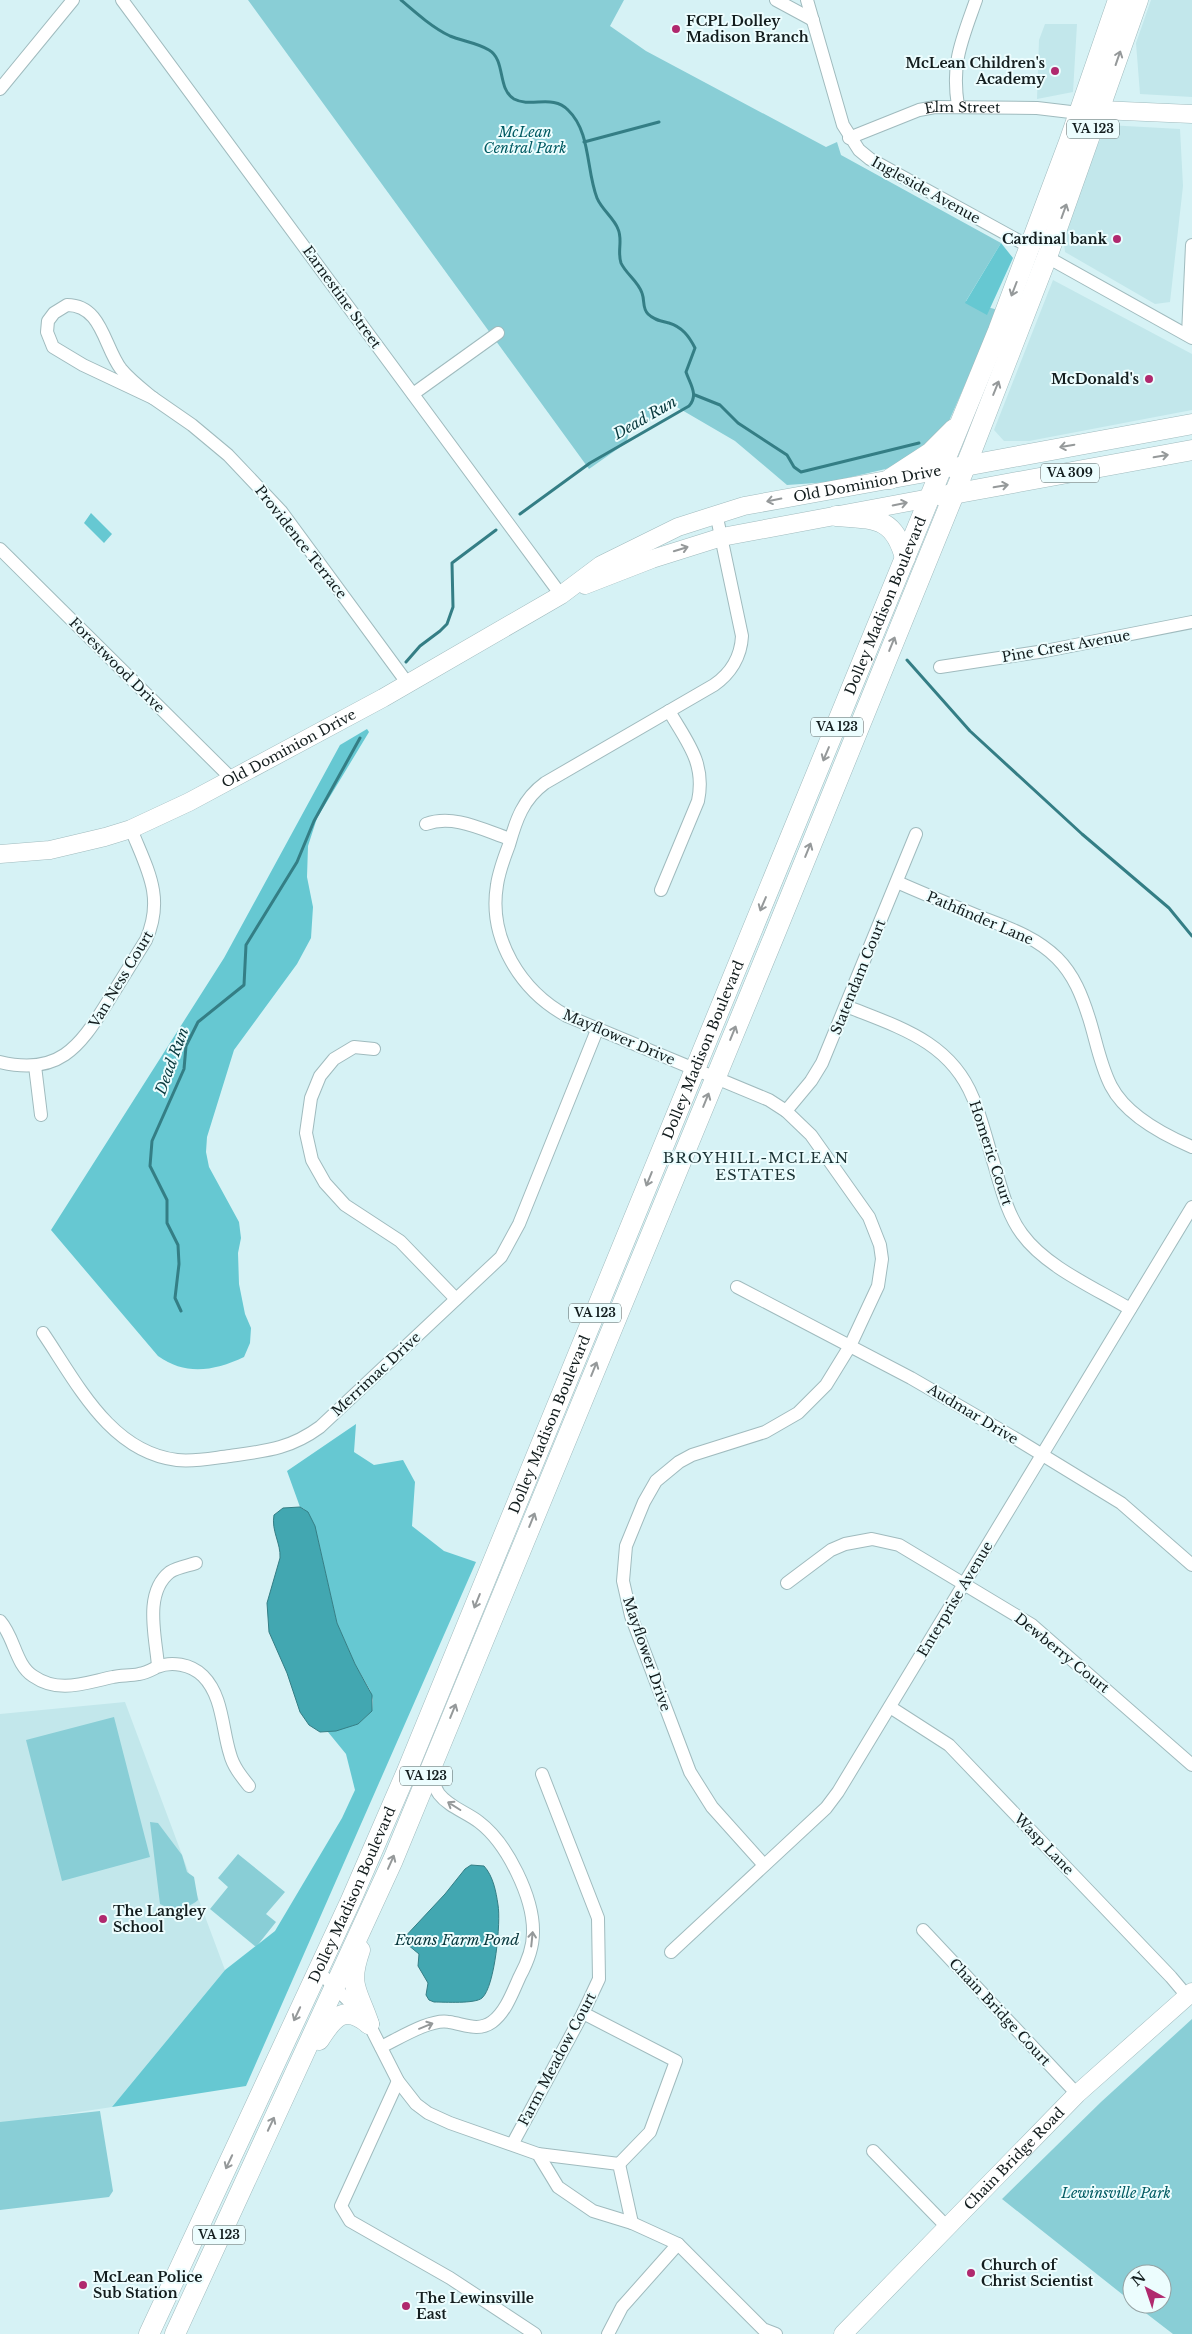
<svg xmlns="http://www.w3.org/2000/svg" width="1192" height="2334" font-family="'Libre Baskerville',serif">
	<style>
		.built { fill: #c2e7eb }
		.green { fill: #89ced6 }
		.forest { fill: #66c8d2 }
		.water { fill: #42a7b1; stroke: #347e85 }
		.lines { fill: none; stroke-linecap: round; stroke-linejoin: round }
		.stream { stroke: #347e85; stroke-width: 3 }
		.street-casing { stroke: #a0bbbe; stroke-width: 14 }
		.secondary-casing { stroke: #a0bbbe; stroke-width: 19 }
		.primary-casing { stroke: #a0bbbe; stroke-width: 21 }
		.street { stroke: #fff; stroke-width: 12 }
		.secondary { stroke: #fff; stroke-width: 18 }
		.primary { stroke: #fff; stroke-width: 20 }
		.oneway { stroke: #95999a }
		.poi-dot { fill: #b0296e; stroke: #ecfdfe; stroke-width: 2 }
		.labels { text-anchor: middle; stroke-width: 4; stroke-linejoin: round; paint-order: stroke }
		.shield { fill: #ecfdfe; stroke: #546061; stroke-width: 1 }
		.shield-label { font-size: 12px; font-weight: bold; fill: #131d1e }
		.poi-label { font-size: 14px; font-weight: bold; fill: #131d1e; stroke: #ecfdfe; text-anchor: start }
		.street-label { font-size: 14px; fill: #131d1e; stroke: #ecfdfe }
		.park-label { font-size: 14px; font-style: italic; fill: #005a62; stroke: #ecfdfe }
		.water-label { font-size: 15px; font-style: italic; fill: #08383d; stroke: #ecfdfe }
		.neighbourhood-label { font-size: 15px; letter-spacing: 1px; fill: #1c3335; stroke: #ecfdfe }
	</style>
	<rect width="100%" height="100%" fill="#d6f2f5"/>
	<!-- built -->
	<path class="built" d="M1151,0H1192V97L1140,94L1136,43Z
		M1045,24H1077L1073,92L1037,99L1039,40Z
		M1107,125L1180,129L1183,186L1170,302L1155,304L1065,252L1063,236L1074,196Z
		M1053,280L1192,354V410L1029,441H1004L994,430Z
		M125,1702L225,1970L112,2107L0,2124V1714Z"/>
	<!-- green -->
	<path class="green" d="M248,0H624L610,26L646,51L826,147L837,142L841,155L1001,243L966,301L998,310L949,421L931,448L890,468L830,482L787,485L735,441L675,406L666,413L630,430L626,443L589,469Z
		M114,1717L150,1857L62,1881L26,1740Z
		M150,1822L158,1823L182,1855L187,1872L194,1877L198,1900C188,1909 172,1911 160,1904Z
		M238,1854L285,1892L266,1914L276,1922L256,1947L210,1909L228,1887L218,1878Z
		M1192,2019V2334H1173L1134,2304H1162V2274H1132V2302L1002,2199L1101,2102Z
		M100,2111L113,2191L109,2197L0,2210V2122Z"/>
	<!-- forest -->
	<path class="forest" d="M1001,243L1013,258L987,315L965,303Z
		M91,513L112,534L104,543L84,523Z
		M367,729L369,732L317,818L308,846L307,877L313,907L311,938L297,964L234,1050L207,1137L206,1152L209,1167L239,1222L241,1238L238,1253L239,1284L245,1314L251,1328L250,1343L244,1357C214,1371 186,1376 158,1356L51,1230L224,958L340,745Z
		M356,1424L354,1452L374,1465L403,1460L415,1482L412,1526L444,1551L476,1562L246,2086L112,2107L225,1970L275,1931L342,1818L355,1790L346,1754L328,1732L358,1724L372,1711L373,1700L370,1690L355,1664L337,1623L318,1539L304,1509L300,1507L287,1471Z"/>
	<!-- water -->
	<path class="water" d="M300,1507L308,1512L315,1526L337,1623L355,1664L372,1695V1711L358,1724L336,1731L320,1732L309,1725L300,1712L287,1673L269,1632L267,1603L280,1558C281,1543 271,1531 274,1515L283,1508Z
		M471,1865L484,1866C493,1876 496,1891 498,1905C501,1921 495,1987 482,1998C475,2004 445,2002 434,2002L429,2000L426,1995L428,1983L418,1966L419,1954L402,1940L445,1894L465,1869Z"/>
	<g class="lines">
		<!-- stream -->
		<path class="stream" d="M401,0C416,13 433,28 450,36C462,41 478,43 489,50C506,60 497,89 514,99C531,108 553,94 568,110C591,132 586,170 597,198C602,210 614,218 618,229C623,240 617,251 621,263C626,274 638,281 642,293C645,301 642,308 648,314C654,320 661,321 669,323C682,327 689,336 695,348L686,372C690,384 699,395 689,406L590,463L520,514
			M584,142L659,122
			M695,395L720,405L738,423L787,455L794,467L801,472L919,443
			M907,660L970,731L1082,834L1169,908L1192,936
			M406,662L420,646L440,631L447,624L453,607L452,563L496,530
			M181,1311L175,1298L179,1264L178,1245L167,1223V1200L150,1166L152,1141L184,1069L186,1046L198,1022L244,985L246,945L297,862L314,821L360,738"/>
		<!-- street casing -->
		<g class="street-casing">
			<g id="street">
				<path d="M122,0L561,595"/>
				<path d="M776,0L813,20"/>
				<path d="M807,0L843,125L859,150L870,159L1030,247"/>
				<path d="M0,89L73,0"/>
				<path d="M958,106C951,62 962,40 976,0"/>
				<path id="s1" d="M849,138L919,110L935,107L1037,108L1079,113"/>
				<path d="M1047,257L1192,338"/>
				<path d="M67,305C102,305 104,347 121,369C130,380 142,389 153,398L83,365L53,347L47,332L48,321L54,313Z"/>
				<path d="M1188,335L1192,245"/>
				<path d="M413,394L498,333"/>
				<path d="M153,398L192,425L228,455L281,511L408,684"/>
				<path d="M716,513L742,636C741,657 730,674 714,685L545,783C523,799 516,820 509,845C504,858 499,871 497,885C488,939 521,991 567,1016L769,1100L786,1111L811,1135L869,1217L880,1245L882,1259L878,1286L850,1346L826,1385L798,1413L765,1432L692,1455L679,1462L656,1481L644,1502L626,1546L623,1581L631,1616L690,1772L712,1807L764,1865"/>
				<path d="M0,549L233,780"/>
				<path d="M940,667L1045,651L1192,622"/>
				<path d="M426,824C454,814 483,830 510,839"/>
				<path d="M897,882C924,894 951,905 978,916C1006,927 1035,936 1057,958C1074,975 1082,996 1089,1018C1096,1040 1100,1065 1111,1086C1126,1115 1164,1135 1192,1147"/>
				<path d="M661,890L698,801C706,763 687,742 669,711"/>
				<path d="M846,1006C898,1027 950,1041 973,1098C982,1119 987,1142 994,1164C1001,1187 1007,1214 1022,1234C1046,1267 1095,1288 1130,1309"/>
				<path d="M374,1049L354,1047L334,1059L320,1076L311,1098L306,1133L312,1160L325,1183L345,1205L400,1241L456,1299"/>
				<path d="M0,1062C58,1076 79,1048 107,1003C120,982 133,961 146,940C165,897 147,869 131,829"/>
				<path d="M35,1066L41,1115"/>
				<path d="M786,1111L811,1081L822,1063L916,834"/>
				<path d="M737,1287L911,1378L1018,1440L1121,1503L1192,1565"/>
				<path d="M43,1333C77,1383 110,1452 177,1460C195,1462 213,1458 230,1456C266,1451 290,1449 320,1427L501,1257L519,1224L597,1030"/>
				<path d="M787,1583L831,1550L845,1544L872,1539L899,1545L1032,1625L1192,1765"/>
				<path d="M0,1621C15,1638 15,1664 33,1676C59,1694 84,1683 113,1677C121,1675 130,1676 139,1674C146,1673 151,1670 157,1667C171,1661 191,1664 203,1676C223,1696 222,1729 230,1754C233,1766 241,1776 249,1786"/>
				<path d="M158,1666C156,1638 143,1593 170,1572C178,1567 187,1566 196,1563"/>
				<path d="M890,1707L949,1745L1171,1977L1187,1996"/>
				<path d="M923,1930L1077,2094"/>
				<path d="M671,1952L826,1808L838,1792L1192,1207"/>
				<path d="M317,1970L358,2010L369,2024L398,2081L416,2104L428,2113L450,2123L538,2154L558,2187L593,2211L632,2223L678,2244L763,2329L776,2334"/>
				<path d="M583,2013L676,2061L650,2132L619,2164"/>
				<path d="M381,2047C398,2039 431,2018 449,2022C464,2024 478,2032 492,2022C506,2012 513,1991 520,1976C527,1963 533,1949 533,1933C534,1898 507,1843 479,1822C466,1812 449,1807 439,1794C433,1786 435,1777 436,1768"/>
				<path d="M398,2081L341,2206L350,2221L450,2278L535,2334"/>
				<path d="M513,2143L583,2013L599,1979L598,1918L542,1774"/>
				<path d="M873,2151L947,2227"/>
				<path d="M538,2154L619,2164L632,2223"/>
				<path d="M608,2334L622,2307L678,2244"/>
			</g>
		</g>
		<!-- secondary casing -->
		<g class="secondary-casing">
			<g id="secondary">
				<path d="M1100,110L1192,114"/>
				<path d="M585,585L652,559L722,537L930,498"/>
				<path id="s2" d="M0,854L50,850L105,837L131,829L189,802L383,698L561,595L601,565L678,527L744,506L942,470"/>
				<path id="s3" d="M843,2334L1077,2094L1192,1992"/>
			</g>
		</g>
		<!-- primary casing -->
		<g class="primary-casing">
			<g id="primary">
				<path d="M954,468L1192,424"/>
				<path d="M890,479L930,453L954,429"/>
				<path d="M942,496L1192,450"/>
				<path d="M836,516C874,519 894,516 905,558"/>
				<path d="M360,1950C347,1987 358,1990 369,2024"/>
				<path d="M319,2040C333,2018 344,2003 369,2024"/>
				<path id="s4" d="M149,2334L351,1900L407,1771L998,331L1069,142L1118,0"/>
				<path d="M175,2334L393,1860L777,929L972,450L1047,257L1138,0"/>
			</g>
		</g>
		<!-- street -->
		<use href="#street" class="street"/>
		<!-- secondary -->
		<use href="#secondary" class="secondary"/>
		<!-- primary -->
		<use href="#primary" class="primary"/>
	</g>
	<!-- one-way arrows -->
	<defs><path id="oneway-shaft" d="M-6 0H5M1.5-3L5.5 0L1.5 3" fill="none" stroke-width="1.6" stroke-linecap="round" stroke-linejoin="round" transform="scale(1.25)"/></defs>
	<g class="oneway">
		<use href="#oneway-shaft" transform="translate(1118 58) rotate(-71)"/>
		<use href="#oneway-shaft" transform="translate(1064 211) rotate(-70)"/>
		<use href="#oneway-shaft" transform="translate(1014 289) rotate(111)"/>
		<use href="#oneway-shaft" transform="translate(996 388) rotate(-68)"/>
		<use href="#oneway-shaft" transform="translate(1067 446) rotate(170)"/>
		<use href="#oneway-shaft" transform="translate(1161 456) rotate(-10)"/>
		<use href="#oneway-shaft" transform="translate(1001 486) rotate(-10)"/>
		<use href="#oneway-shaft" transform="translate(774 500) rotate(169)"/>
		<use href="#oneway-shaft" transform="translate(900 504) rotate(-11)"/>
		<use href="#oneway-shaft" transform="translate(681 549) rotate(-17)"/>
		<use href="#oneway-shaft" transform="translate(892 644) rotate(-68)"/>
		<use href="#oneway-shaft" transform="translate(826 754) rotate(113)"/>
		<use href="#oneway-shaft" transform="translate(808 850) rotate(-68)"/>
		<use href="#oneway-shaft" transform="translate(763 904) rotate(113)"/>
		<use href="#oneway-shaft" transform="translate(733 1033) rotate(-68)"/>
		<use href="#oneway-shaft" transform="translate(706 1100) rotate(-68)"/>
		<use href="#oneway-shaft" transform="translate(649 1179) rotate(112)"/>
		<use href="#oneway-shaft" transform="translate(594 1369) rotate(-68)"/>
		<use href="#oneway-shaft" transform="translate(532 1520) rotate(-68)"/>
		<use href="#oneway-shaft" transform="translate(477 1601) rotate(112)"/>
		<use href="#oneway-shaft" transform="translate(453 1711) rotate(-68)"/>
		<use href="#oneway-shaft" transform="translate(454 1806) rotate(-148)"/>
		<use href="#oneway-shaft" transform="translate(391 1862) rotate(-66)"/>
		<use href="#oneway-shaft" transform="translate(532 1939) rotate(-84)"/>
		<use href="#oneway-shaft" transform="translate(297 2014) rotate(115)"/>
		<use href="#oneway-shaft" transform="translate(426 2026) rotate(-22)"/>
		<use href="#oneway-shaft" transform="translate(271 2124) rotate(-65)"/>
		<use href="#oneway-shaft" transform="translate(229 2162) rotate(115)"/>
	</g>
	<!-- markers -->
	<g class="poi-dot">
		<circle cx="676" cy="29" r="5"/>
		<circle cx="1055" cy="71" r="5"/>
		<circle cx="1117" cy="239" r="5"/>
		<circle cx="1149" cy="379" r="5"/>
		<circle cx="103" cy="1919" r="5"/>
		<circle cx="971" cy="2273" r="5"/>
		<circle cx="83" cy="2285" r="5"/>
		<circle cx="406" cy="2306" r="5"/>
	</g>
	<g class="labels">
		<!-- shield labels -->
		<g class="shield">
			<rect x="1067" y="119.5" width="52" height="19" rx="4"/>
			<rect x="1041" y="463.5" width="58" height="19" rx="4"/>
			<rect x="811" y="717.5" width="52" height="19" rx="4"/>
			<rect x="569" y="1303.5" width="52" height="19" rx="4"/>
			<rect x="400" y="1766.5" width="52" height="19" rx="4"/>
			<rect x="193" y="2225.5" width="52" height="19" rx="4"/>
		</g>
		<g class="shield-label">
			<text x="1093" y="133">VA 123</text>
			<text x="1070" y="477">VA 309</text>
			<text x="837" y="731">VA 123</text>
			<text x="595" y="1317">VA 123</text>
			<text x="426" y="1780">VA 123</text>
			<text x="219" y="2239">VA 123</text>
		</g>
		<!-- poi labels -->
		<g class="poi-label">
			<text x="686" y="26">FCPL Dolley<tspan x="686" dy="16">Madison Branch</tspan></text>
			<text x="1045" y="68" text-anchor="end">McLean Children's<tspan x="1045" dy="16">Academy</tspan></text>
			<text x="1107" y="244" text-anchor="end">Cardinal bank</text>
			<text x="1139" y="384" text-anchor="end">McDonald's</text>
			<text x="113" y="1916">The Langley<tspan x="113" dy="16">School</tspan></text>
			<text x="981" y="2270">Church of<tspan x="981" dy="16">Christ Scientist</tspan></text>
			<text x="93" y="2282">McLean Police<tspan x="93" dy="16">Sub Station</tspan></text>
			<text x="416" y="2303">The Lewinsville<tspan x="416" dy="16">East</tspan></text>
		</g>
		<!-- street labels -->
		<g class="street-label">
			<text dy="5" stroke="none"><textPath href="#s1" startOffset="119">Elm Street</textPath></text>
			<text transform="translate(926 190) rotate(29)" y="5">Ingleside Avenue</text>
			<text transform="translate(342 297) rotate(54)" y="5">Earnestine Street</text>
			<text dy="5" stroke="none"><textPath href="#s2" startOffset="954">Old Dominion Drive</textPath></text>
			<text transform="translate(301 542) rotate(52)" y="5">Providence Terrace</text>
			<text dy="5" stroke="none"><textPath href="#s4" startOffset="1879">Dolley Madison Boulevard</textPath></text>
			<text transform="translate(1066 646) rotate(-10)" y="5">Pine Crest Avenue</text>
			<text transform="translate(117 665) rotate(45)" y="5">Forestwood Drive</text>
			<text dy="5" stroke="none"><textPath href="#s2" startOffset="311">Old Dominion Drive</textPath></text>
			<text transform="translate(980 918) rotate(23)" y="5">Pathfinder Lane</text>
			<text transform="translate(858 977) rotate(-68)" y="5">Statendam Court</text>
			<text transform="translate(121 979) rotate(-59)" y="5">Van Ness Court</text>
			<text transform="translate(619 1037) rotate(23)" y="5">Mayflower Drive</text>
			<text dy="5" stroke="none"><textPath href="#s4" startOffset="1399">Dolley Madison Boulevard</textPath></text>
			<text transform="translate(991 1153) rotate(72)" y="5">Homeric Court</text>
			<text transform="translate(376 1374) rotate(-43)" y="5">Merrimac Drive</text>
			<text transform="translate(973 1414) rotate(31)" y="5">Audmar Drive</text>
			<text dy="5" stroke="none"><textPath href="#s4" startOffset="994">Dolley Madison Boulevard</textPath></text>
			<text transform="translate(955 1599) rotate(-59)" y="5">Enterprise Avenue</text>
			<text transform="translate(1062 1653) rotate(39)" y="5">Dewberry Court</text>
			<text transform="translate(647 1654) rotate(71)" y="5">Mayflower Drive</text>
			<text transform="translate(1044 1844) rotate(46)" y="5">Wasp Lane</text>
			<text dy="5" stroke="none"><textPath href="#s4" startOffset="484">Dolley Madison Boulevard</textPath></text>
			<text transform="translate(1000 2012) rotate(47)" y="5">Chain Bridge Court</text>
			<text transform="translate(557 2059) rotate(-62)" y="5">Farm Meadow Court</text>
			<text dy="5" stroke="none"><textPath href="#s3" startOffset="245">Chain Bridge Road</textPath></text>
		</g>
		<!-- park labels -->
		<g class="park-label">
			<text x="525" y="137">McLean<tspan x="525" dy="16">Central Park</tspan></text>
			<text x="1116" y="2198">Lewinsville Park</text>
		</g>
		<!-- water labels -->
		<g class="water-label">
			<text transform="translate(645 418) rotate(-30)" y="5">Dead Run</text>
			<text transform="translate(172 1061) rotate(-70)" y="5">Dead Run</text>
			<text x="457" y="1945">Evans Farm Pond</text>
		</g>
		<!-- neighbourhood labels -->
		<g class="neighbourhood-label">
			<text x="756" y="1163">BROYHILL-MCLEAN<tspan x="756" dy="17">ESTATES</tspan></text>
		</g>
	</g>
	<!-- north arrow -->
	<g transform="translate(1147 2289) rotate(320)"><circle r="24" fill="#ecfdfe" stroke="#95a3a4"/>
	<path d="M0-4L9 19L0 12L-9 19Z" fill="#b0296e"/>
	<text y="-8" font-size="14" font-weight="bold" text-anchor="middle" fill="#131d1e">N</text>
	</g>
</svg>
